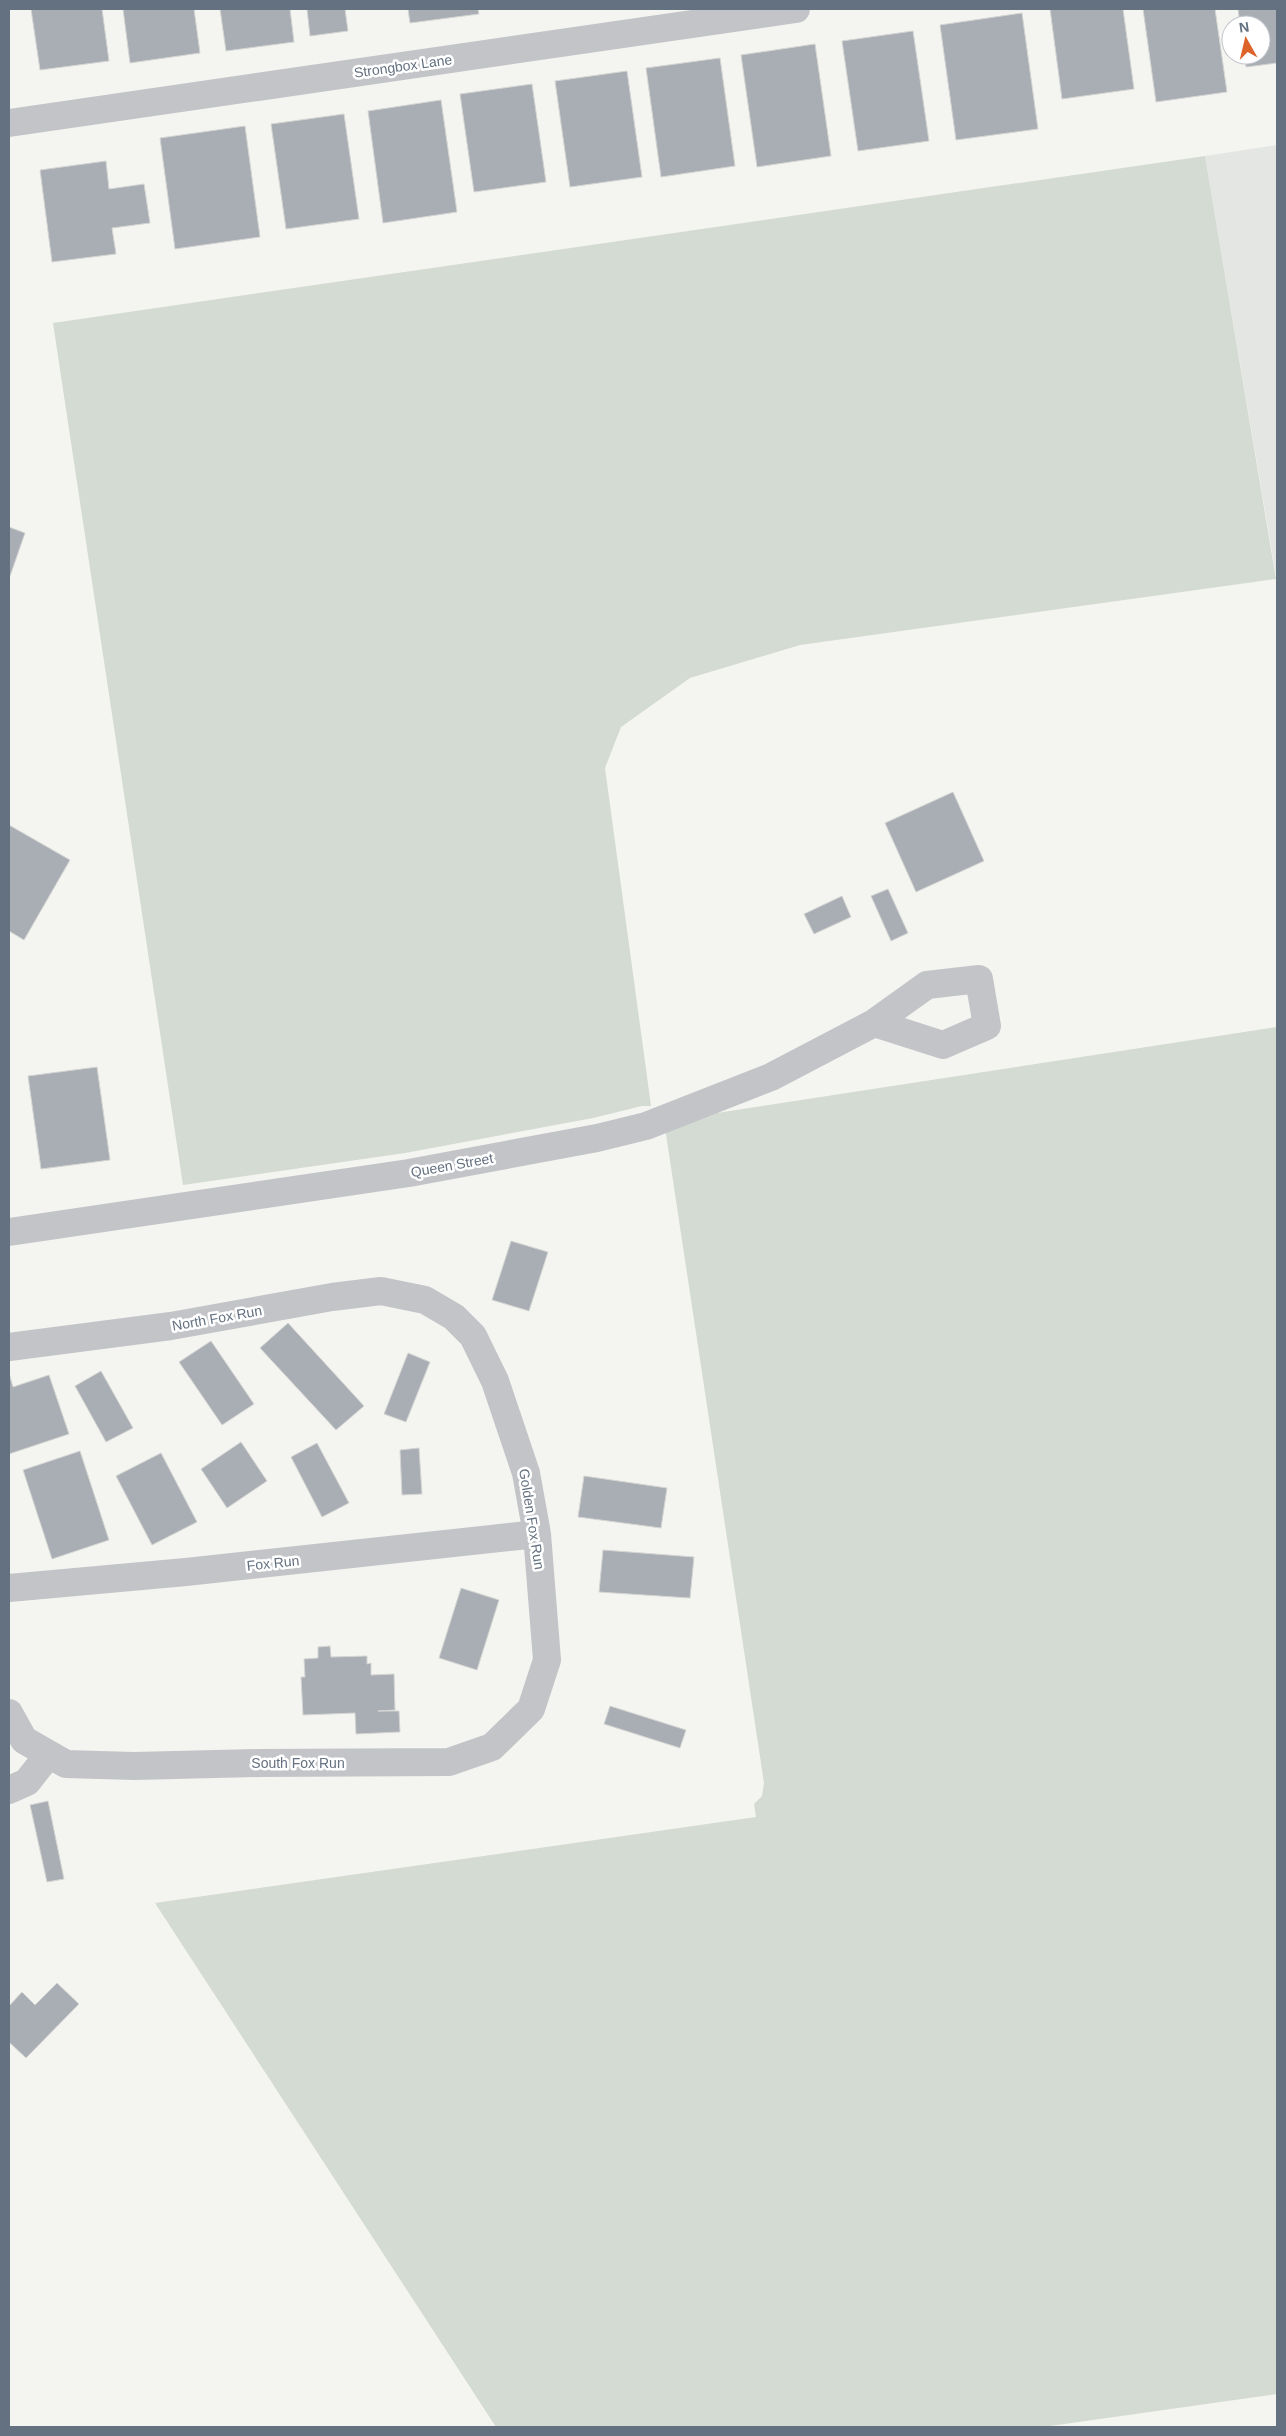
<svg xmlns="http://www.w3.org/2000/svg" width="1286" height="2436" font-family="Helvetica,sans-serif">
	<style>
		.built { fill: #e4e6e4 }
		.green { fill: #d4dbd2 }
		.building { fill: #a8aeb4; stroke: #d5d5d3 }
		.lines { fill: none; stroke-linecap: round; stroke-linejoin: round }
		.minor { stroke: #c2c4c8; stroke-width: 28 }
		.labels { text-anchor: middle; stroke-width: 5; stroke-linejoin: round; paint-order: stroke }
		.street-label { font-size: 14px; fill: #647180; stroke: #fff }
	</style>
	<rect width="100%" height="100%" fill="#f4f4f0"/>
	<!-- built -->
	<path class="built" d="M1277,145V581L1205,156Z"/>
	<!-- green -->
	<path class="green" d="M1205,156L1276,579L800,645L690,678L621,727L605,768L651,1106H642L593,1118L405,1153L183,1185L53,323Z
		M1277,1027V2394L1043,2427H496L155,1903L756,1817L754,1804L762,1796L764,1783L664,1121Z"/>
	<!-- building -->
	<path class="building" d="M31,9H102L109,61L40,70Z
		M123,9H194L200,53L130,63Z
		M220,9H290L294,42L226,51Z
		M307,9H345L348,31L310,36Z
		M408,9H478L479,14L410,23Z
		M1050,9H1123L1134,89L1062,99Z
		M1143,9H1215L1227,92L1156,102Z
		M1238,9H1277V63L1246,67L1245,55H1261V25H1240Z
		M1022,13L1038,129L956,140L940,25Z
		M913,31L929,141L858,151L842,41Z
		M815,44L831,156L757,167L741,55Z
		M720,58L735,166L661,177L646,68Z
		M627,71L642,177L570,187L555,81Z
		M532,84L546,182L474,192L460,94Z
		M441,100L457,212L383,223L368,111Z
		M344,114L359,219L286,229L271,124Z
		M245,126L260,237L175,249L160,138Z
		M106,161L109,189L144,184L150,223L112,228L116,254L52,262L40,170Z
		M9,527L25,533L9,579Z
		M953,792L984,861L916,892L885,823Z
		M9,825L70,860L24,940L9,931Z
		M888,889L908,933L891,941L871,896Z
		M842,896L851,917L814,934L804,914Z
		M97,1067L110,1160L41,1169L28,1076Z
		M511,1241L548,1252L529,1311L492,1300Z
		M288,1323L364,1406L336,1430L260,1348Z
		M211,1341L254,1404L222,1425L179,1362Z
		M408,1353L430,1362L406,1422L384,1414Z
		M101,1371L133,1428L106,1442L75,1386Z
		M9,1373L13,1387L49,1375L69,1434L9,1454Z
		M241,1442L267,1481L227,1508L201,1469Z
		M317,1443L349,1503L322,1517L291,1457Z
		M419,1448L422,1494L402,1495L400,1450Z
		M80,1451L109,1540L52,1559L23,1470Z
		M161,1453L197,1522L152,1545L116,1476Z
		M584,1476L667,1488L661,1528L578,1517Z
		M603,1550L694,1557L690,1598L599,1592Z
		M461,1588L499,1600L477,1670L439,1658Z
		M330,1646L331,1657L367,1656V1664L371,1663V1675L394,1674L395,1710L378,1711H399L400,1732L356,1734L355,1713L303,1715L301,1677H305L304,1659L318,1658V1647Z
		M610,1706L686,1730L680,1748L604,1724Z
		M48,1801L64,1879L47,1882L30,1805Z
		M57,1983L79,2004L26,2058L9,2042V2006L22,1992L35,2005Z"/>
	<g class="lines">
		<!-- minor -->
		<path class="minor" d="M9,123L796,9
			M979,979L987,1026L943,1045L874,1023L927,985Z
			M9,1232L409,1173L597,1138L646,1126L771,1077L874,1023
			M9,1347L171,1326L332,1297L381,1291L425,1300L454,1317L473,1336L495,1381L526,1473L537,1534L547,1660L531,1709L492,1747L449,1762L260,1763L134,1766L66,1764L24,1740L9,1713
			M9,1588L186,1572L537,1534
			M9,1790L27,1782L49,1754"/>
	</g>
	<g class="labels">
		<!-- street labels -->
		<g class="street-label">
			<text transform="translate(403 66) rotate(-8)" y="5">Strongbox Lane</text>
			<text transform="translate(452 1165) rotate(-10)" y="5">Queen Street</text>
			<text transform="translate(217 1318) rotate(-10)" y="5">North Fox Run</text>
			<text transform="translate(532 1519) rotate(81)" y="5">Golden Fox Run</text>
			<text transform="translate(273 1563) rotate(-6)" y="5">Fox Run</text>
			<text x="298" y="1768">South Fox Run</text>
		</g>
	</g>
	<!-- border -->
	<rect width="1286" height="2436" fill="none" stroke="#647180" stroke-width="20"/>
	<!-- north arrow -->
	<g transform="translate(1246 40) rotate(352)"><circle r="24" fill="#ffffff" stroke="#c1c6cc"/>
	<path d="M0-4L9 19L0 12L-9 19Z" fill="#dc6329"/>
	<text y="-8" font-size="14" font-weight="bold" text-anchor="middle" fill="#647180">N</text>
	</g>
</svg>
